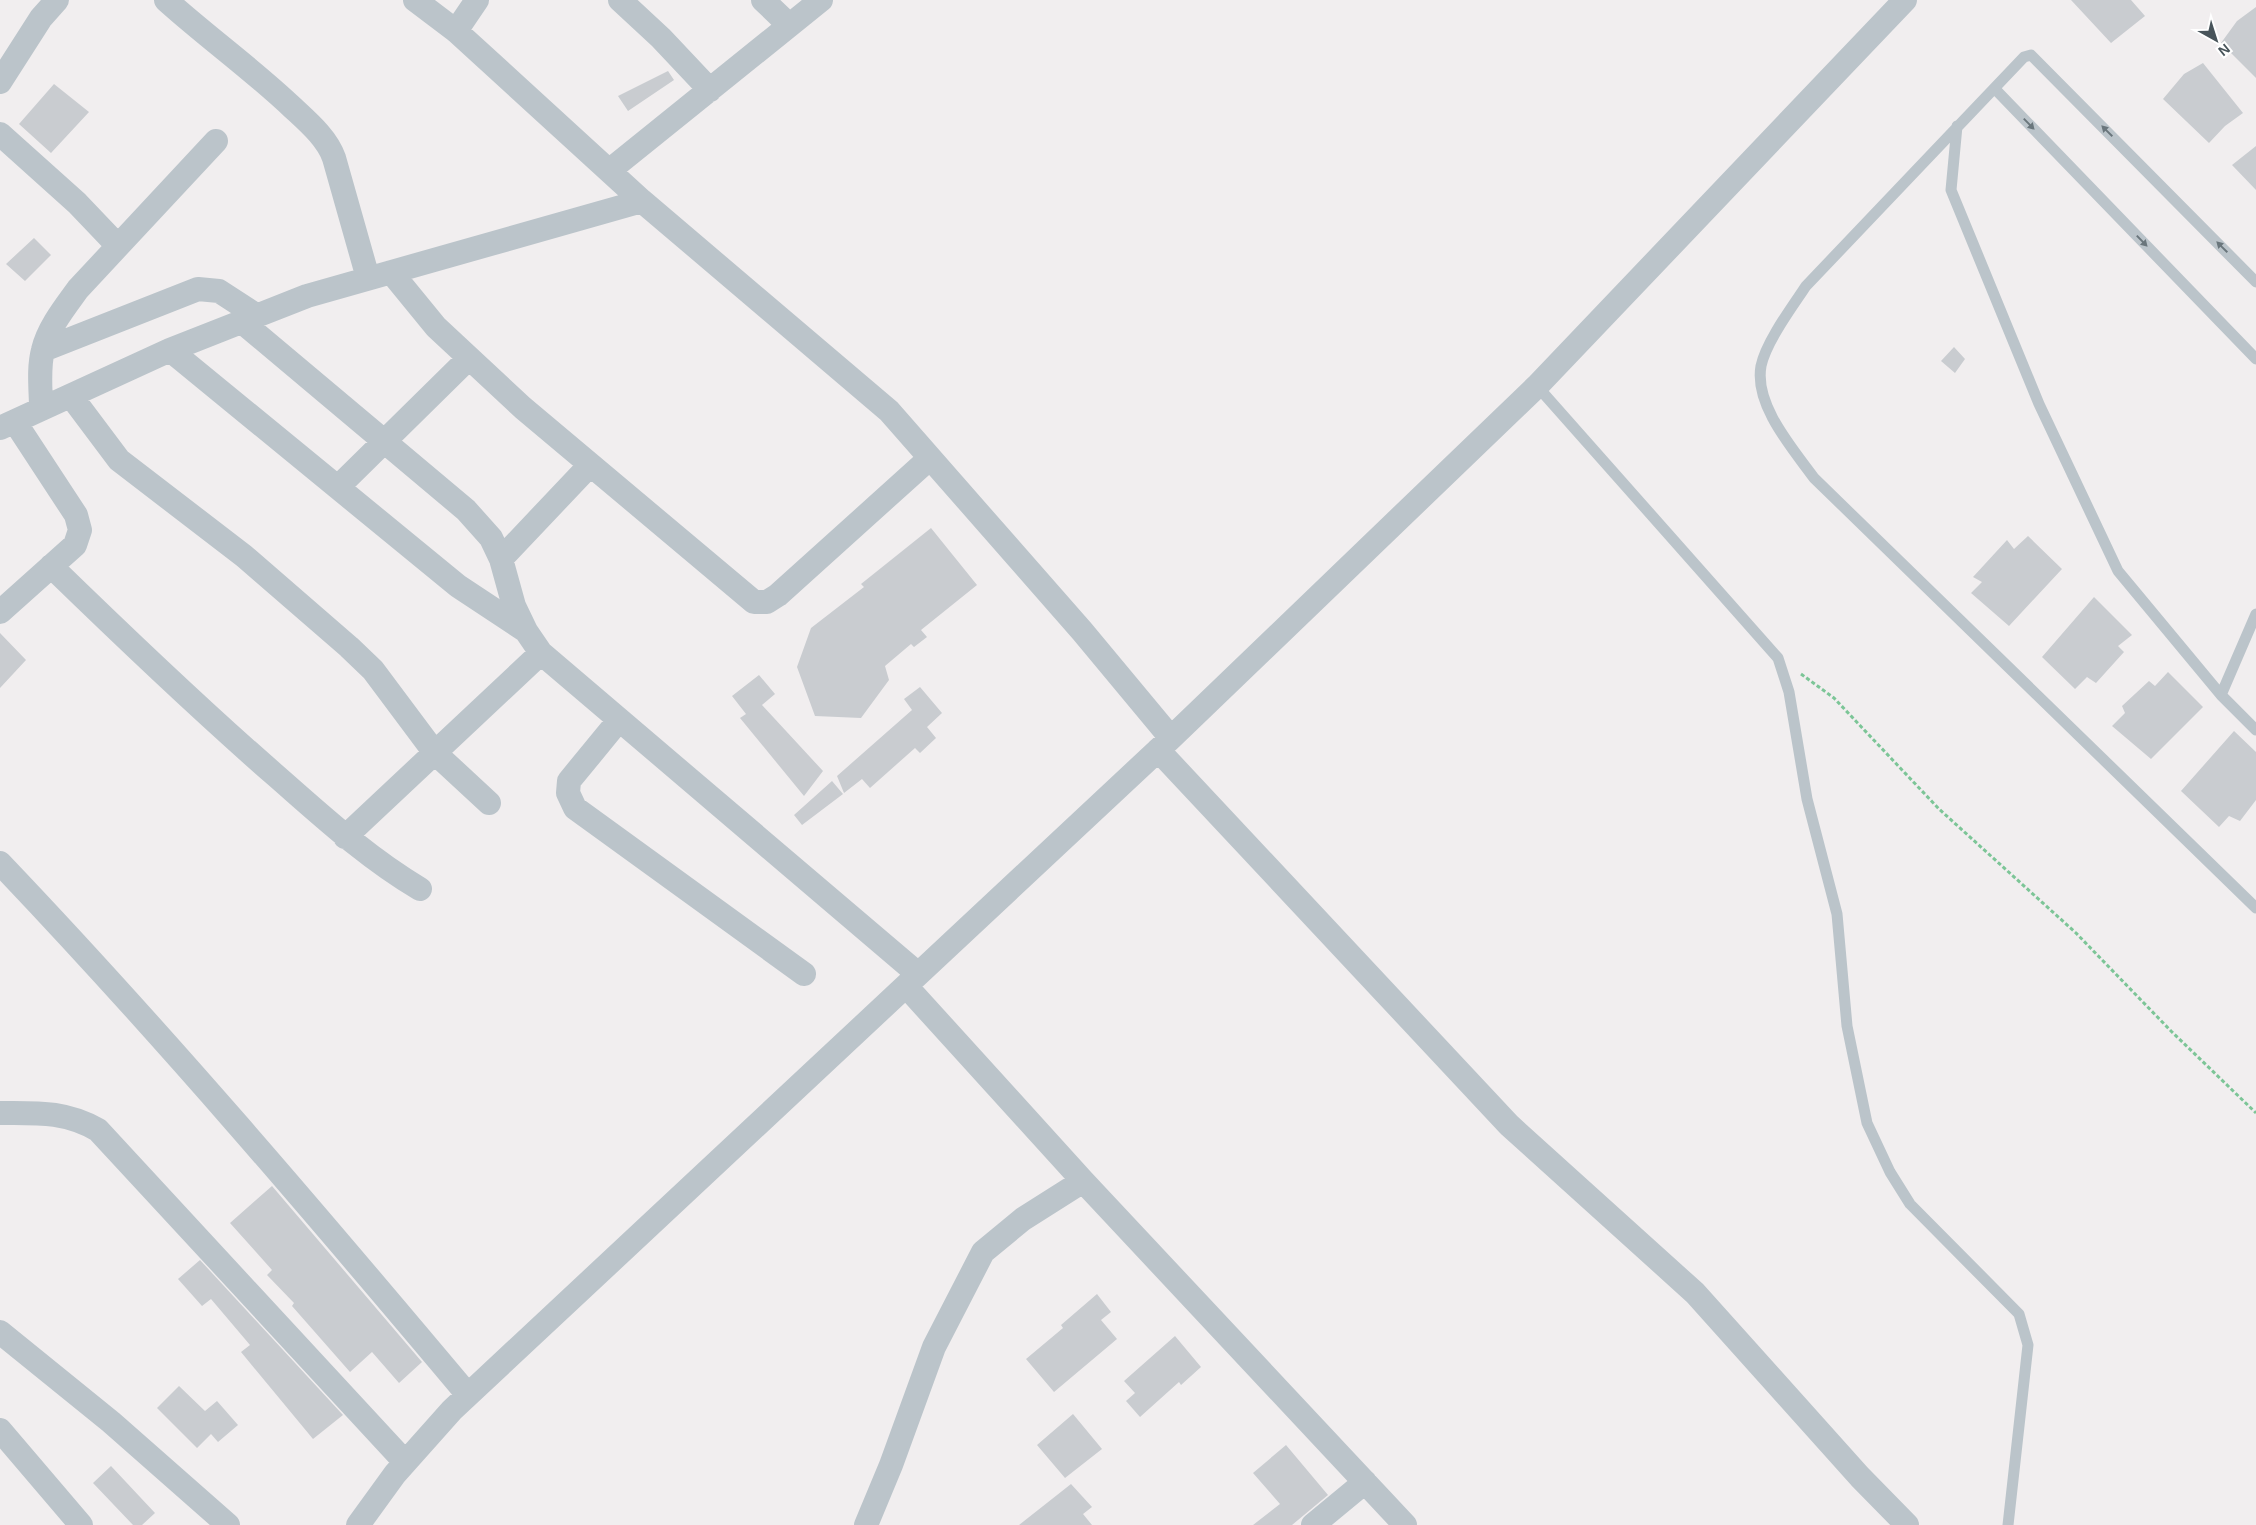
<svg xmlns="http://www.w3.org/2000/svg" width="2256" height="1525" font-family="Helvetica,sans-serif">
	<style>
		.building { fill: #c9ccd0 }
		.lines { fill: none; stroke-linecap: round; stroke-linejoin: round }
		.path { stroke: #7cc597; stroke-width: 3; stroke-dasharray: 4 2.5; stroke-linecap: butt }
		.lane { stroke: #bbc4ca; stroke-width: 11 }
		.street { stroke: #bbc4ca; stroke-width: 24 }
		.oneway { fill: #6a767c }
	</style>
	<rect width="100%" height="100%" fill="#f1eeef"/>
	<!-- building -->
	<path class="building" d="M2071,0H2131L2145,16L2111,43Z
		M2256,7V78L2221,43L2237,21Z
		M2203,63L2243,113L2225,126L2209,143L2163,99L2184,74Z
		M668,71L674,80L628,111L618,96Z
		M54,84L89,112L51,153L19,124Z
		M2256,146V190L2232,165Z
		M34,238L51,255L25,281L6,264Z
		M1954,347L1965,359L1955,373L1941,361Z
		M931,528L977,585L921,630L927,637L914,647L911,644L885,666L889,680L861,718L815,716L797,667L811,628L864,587L861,584Z
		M2028,536L2062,569L2009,626L1971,593L1982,582L1973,577L2007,540L2014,549Z
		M2094,597L2132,635L2118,646L2124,652L2096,683L2087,677L2075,689L2042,657Z
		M0,633L26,660L0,688Z
		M2168,672L2203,707L2151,759L2112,726L2125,713L2122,706L2149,681L2155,686Z
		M759,675L775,694L762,705L823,771L804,796L740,718L746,714L732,696Z
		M920,687L942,713L927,727L936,738L920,753L915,748L870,788L862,779L844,793L837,776L912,710L904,699Z
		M2234,731L2256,752V800L2240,821L2229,816L2219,827L2181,791Z
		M832,781L843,794L802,825L794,815Z
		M272,1186L422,1362L399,1383L372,1352L350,1372L292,1306L294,1303L267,1275L272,1270L230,1223Z
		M200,1260L343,1415L313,1439L241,1352L250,1345L211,1299L202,1306L178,1279Z
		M1097,1294L1111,1312L1101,1320L1117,1339L1054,1392L1026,1359L1063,1328L1061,1325Z
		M1175,1336L1201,1367L1181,1385L1179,1382L1140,1417L1126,1401L1135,1393L1124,1381Z
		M179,1386L205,1411L217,1401L238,1425L218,1442L211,1434L197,1448L157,1408Z
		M1073,1414L1102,1449L1065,1478L1037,1445Z
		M1286,1445L1328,1495L1292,1525H1253L1280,1504L1253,1473Z
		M111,1466L155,1513L142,1525H133L93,1483Z
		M1071,1484L1092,1507L1083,1514L1092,1525H1019Z"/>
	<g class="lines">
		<!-- path -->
		<path class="path" d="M1801,674L1834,698L1939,809L2076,933L2171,1031L2256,1113"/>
		<!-- lane -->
		<path class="lane" d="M1995,89L2256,359
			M1957,126L1951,190L2039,404L2118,571L2221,695L2256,730
			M2256,282L2031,55L2024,57L1806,286C1792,307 1766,342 1761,366C1754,405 1793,449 1814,478L2256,908
			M1537,386L1778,658L1789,692L1807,799L1837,914L1847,1026L1867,1123L1890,1172L1910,1204L2019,1314L2028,1345L2008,1525
			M2221,695L2256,614"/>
		<!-- street -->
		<path class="street" d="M166,0C207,37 252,69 293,108C308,122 327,138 334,158L368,278
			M415,0L456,31L642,201L889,411L1082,631L1171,738
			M620,0L661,38L710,90
			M763,0L789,25
			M456,31L477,0
			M0,82L41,18L57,0
			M0,134L77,203L118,246
			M610,170L821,0
			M391,272L436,327L523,408L754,602H767L778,595L930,458
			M241,321L466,510L491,538L501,559L514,606L526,631L541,653L918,974
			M43,350L198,289L219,291L256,315
			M170,350L458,586L526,631
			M71,396L119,460L244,556L349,647L373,670L435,753L489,803
			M41,409C41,390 38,369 43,350C48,328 65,307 78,289L216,141
			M0,428L170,350L307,296L642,201
			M338,487L469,358
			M501,559L590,465
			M51,566C124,637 197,707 274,774C321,815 366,857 420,889
			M0,612L75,545L80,530L76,515L15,422
			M619,720L569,781L568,793L575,808L804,974
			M1158,750L1509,1125L1695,1293L1860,1477L1907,1525
			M345,837L541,653
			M0,863C163,1034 316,1214 468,1395
			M906,986L1083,1181L1405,1525
			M0,1113C37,1113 65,1111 98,1130L405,1462
			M0,1332L111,1422L228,1525
			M0,1430L81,1525
			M358,1525L395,1474L452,1410L1171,738L1537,386L1905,0
			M866,1525L891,1465L934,1347L983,1252L1023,1219L1083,1181
			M1313,1525L1365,1482"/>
	</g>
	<!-- one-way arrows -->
	<defs><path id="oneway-solid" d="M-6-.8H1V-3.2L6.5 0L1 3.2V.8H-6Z" transform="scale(1.25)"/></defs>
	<g class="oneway">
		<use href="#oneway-solid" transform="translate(2029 124) rotate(46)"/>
		<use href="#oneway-solid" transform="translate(2107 131) rotate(-135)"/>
		<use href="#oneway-solid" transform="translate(2142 241) rotate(46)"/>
		<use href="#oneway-solid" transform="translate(2222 247) rotate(-135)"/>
	</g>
	<!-- north arrow -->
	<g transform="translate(2216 40) rotate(141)" stroke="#ffffff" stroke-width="4" paint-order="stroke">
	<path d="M0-4L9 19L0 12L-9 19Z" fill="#48545a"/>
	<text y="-8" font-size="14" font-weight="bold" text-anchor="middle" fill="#48545a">N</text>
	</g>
</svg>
